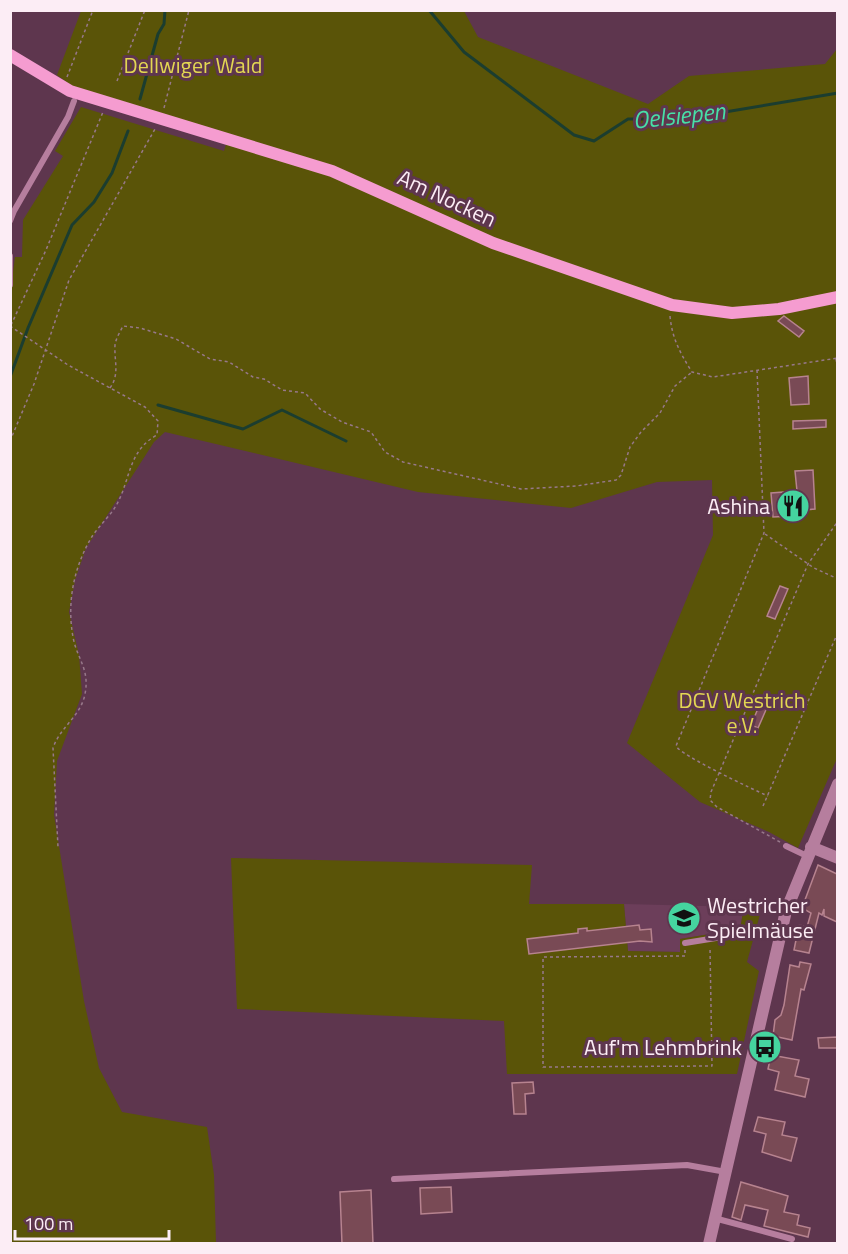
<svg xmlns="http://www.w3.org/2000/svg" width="848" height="1254" font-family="'Titillium Web',sans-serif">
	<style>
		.built { fill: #6c3e5a }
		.green { fill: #5a5408 }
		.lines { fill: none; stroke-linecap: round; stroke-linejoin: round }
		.stream { stroke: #1b3d2f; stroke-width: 3 }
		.building { fill: #794a55; stroke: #b7838f; stroke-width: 1.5 }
		.path { stroke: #97788a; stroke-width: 1.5; stroke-dasharray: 3 3; stroke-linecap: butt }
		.lane { stroke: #b67e9e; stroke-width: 6 }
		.street { stroke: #b67e9e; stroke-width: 12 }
		.secondary { stroke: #f59cd0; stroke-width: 12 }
		.labels { text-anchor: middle; stroke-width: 6; stroke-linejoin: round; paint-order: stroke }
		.park-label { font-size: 22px; fill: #e3d752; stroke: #5e364e }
		.street-label { font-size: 22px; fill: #fcedf5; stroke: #5e364e }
		.poi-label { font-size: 22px; fill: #fcedf5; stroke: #5e364e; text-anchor: end }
		.water-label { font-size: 24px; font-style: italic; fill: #47e0a7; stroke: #5e364e }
	</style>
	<rect width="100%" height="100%" fill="#5e364e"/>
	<!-- built -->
	<path class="built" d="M624,904L744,907L740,929L680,939V952L628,951Z"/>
	<!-- green -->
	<path class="green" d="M81,11H464L478,37L648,104L689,76L825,64L837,49L838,756L798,848L769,832L700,802L627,743L713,535L712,480L657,482L571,508L418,492L165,432L154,442L86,548L75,580L69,612L79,655L82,694L57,761L54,815L84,1001L99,1068L122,1112L207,1127L214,1175L216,1243L11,1244L10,296L15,257H22L23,220L63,156L55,151L81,107L224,151L229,135L72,86L57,75Z
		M231,858L532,865L529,904H624L628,951L680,952V939L740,929L744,907H762L747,962L759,971L737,1074H507L504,1021L237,1009Z"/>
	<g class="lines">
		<!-- stream -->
		<path class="stream" d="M429,10L464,52L574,135L594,141L628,119H683L838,93
			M140,99L158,34L164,24L165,10
			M10,377L28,328L72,225L94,202L112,173L128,131
			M158,405L243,429L282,410L346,441"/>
	</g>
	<!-- building -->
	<path class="building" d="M784,316L804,331L799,337L778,321Z
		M808,376L809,404L791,405L789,378Z
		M826,420V427L793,429V421Z
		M813,470L815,509L793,511V516L773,517L771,493L797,491L795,471Z
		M780,586L788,589L775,619L767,616Z
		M765,692L772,696L758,728L751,725Z
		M818,865L837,874V922L824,916V909L822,915L819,913L809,953L794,950L799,925L807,927L811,913L802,908Z
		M639,925L640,930L651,929L652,942L640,941L529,954L527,939L578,933V929L587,928V931Z
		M800,962L811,964L804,990L801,989L792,1040L773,1036L775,1020L781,1015L784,1005L790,965L799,967Z
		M837,1037V1048H819L818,1038Z
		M771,1055L799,1060L795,1076L809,1079L805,1097L775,1090L779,1072L768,1069Z
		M533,1082L534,1093L525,1094L526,1114H514L512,1083Z
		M758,1117L785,1122L782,1135L797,1138L791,1161L762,1152L766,1134L754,1131Z
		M741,1182L788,1196L784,1212L799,1215L797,1225L810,1228L808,1237L764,1226L768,1210L745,1205L741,1220L732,1217Z
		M451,1187L452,1212L421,1214L420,1188Z
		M371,1190L373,1244H342L340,1192Z"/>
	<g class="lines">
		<!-- path -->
		<path class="path" d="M67,77L93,10
			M117,81L145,10
			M164,108L189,10
			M670,316C672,338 680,353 692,372L713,377L838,358
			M11,325L46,250L103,112
			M10,326L68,365L145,407L158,421L157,435C128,451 131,478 117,504C110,517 97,527 90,540C73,570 67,604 73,637C77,659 90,669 85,694C81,716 60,727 53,748L58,847
			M836,359L838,369
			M757,370L764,533L676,746C680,755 754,790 768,796
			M110,388C120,374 114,361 115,345C116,338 120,332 123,326L140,328L176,339L210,359L229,362L253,377L264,379L282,390L305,393L320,409L342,422L371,432L385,452L403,462L521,489L576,486L616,480L621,475L630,447L641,432L660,413L675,386L692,372
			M10,441L34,384L69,280L155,129
			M765,534L814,568L838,579
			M763,806L838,632
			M780,842L717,807L710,800L711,792L808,564L838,521
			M685,950V956L543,957V1067L712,1066L710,948"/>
		<!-- lane -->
		<path class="lane" d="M10,221L14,211L68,117L74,101
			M10,256V285
			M786,846L807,856
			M685,943L753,932L780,936
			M394,1179L687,1165L726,1172
			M714,1218L792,1239"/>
		<!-- street -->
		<path class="street" d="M811,847L838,858
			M709,1244L786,911L838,784"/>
		<!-- secondary -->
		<path class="secondary" d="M10,55L70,91L332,171L493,243L672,305L732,313L779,309L838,297"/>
	</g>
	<!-- icons -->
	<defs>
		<g id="restaurant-disc" transform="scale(1.725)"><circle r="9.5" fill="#45d49f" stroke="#5e364e"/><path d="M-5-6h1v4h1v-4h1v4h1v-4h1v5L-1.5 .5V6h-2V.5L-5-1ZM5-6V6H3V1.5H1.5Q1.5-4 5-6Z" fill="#111"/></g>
		<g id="school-disc" transform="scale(1.725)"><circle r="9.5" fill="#45d49f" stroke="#5e364e"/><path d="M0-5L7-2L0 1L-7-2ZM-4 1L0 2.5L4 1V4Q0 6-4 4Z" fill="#111"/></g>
		<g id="bus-disc" transform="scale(1.725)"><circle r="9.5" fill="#45d49f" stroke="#5e364e"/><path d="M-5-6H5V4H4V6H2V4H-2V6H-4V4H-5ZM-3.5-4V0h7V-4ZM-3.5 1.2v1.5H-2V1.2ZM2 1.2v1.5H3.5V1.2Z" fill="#111"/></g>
	</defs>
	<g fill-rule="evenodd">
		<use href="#restaurant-disc" x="793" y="506"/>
		<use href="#school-disc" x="684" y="918"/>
		<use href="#bus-disc" x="765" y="1047"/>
	</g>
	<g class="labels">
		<!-- park labels -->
		<g class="park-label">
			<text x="193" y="73">Dellwiger Wald</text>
			<text x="742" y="708">DGV Westrich<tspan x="742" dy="25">e.V.</tspan></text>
		</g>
		<!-- street labels -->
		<g class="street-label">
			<text transform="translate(447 198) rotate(25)" y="8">Am Nocken</text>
		</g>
		<!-- poi labels -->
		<g class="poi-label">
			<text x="770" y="514">Ashina</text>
			<text x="707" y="913" text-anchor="start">Westricher<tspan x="707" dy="25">Spielmäuse</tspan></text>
			<text x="742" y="1055">Auf'm Lehmbrink</text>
		</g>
		<!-- water labels -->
		<g class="water-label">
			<text transform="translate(679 116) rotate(-6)" y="8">Oelsiepen</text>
		</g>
	</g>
	<!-- border -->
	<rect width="848" height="1254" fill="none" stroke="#fcedf5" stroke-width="24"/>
	<!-- scale -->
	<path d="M15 1230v9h154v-9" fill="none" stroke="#fcedf5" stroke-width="3"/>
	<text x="24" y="1230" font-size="18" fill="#fcedf5" stroke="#5e364e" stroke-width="4.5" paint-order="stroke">100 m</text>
</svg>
